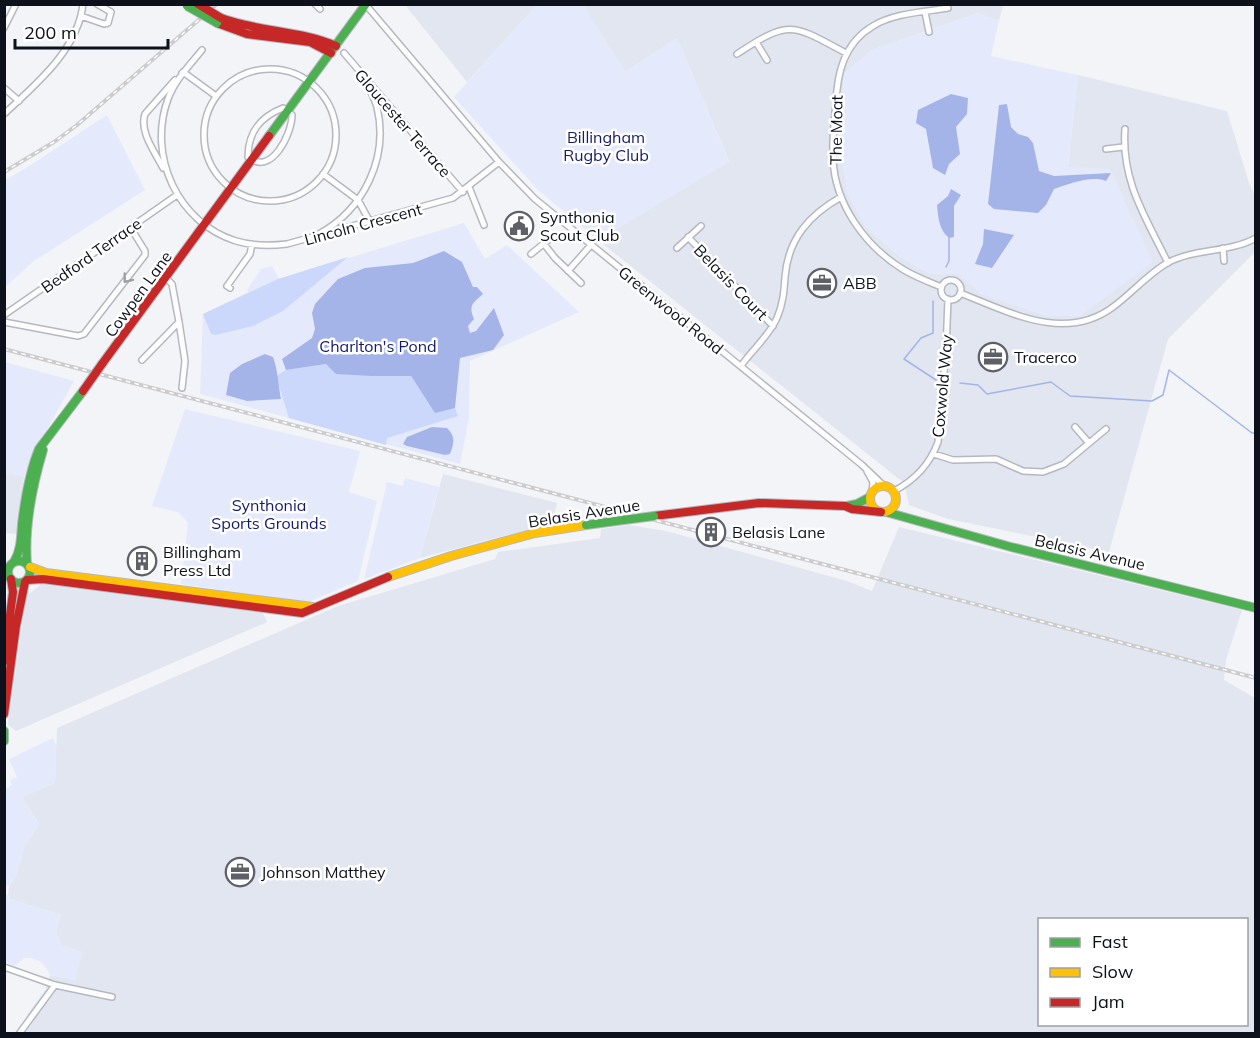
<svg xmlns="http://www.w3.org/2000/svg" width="1260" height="1038" font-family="Mulish,sans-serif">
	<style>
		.built { fill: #e2e6f0; fill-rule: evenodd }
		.green { fill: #e4eafb }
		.forest { fill: #ccd8fb }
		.water { fill: #a5b4e8 }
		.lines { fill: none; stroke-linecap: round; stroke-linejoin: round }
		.stream { stroke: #a5b4e8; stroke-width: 1.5 }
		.street-casing { stroke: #b5b8bf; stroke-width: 8 }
		.fast-casing { stroke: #b5b8bf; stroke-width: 10 }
		.slow-casing { stroke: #b5b8bf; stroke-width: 10 }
		.jam-casing { stroke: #b5b8bf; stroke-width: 10 }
		.street { stroke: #fdfdfe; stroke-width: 5 }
		.fast { stroke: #4caf50; stroke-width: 8 }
		.slow { stroke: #ffc107; stroke-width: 8 }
		.jam { stroke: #c62828; stroke-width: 8 }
		.rail-casing { stroke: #ccccce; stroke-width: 4 }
		.rail { stroke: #fff; stroke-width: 1.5; stroke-dasharray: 4.5; stroke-linecap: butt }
		.fast-bridge-casing { stroke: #b5b8bf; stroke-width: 10; stroke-linecap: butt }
		.jam-bridge-casing { stroke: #b5b8bf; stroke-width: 10; stroke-linecap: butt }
		.fast-bridge { stroke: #4caf50; stroke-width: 8 }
		.jam-bridge { stroke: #c62828; stroke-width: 8 }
		.oneway { stroke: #9d9fa3 }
		.labels { text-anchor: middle; stroke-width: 5; stroke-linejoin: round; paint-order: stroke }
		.street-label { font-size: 16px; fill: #0d111b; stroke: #fff }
		.park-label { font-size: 16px; fill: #141a6d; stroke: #fff }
		.poi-label { font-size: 16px; fill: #0d111b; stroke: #fff; text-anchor: start }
	</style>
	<rect width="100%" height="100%" fill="#f3f4f8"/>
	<!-- built -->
	<path class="built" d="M405,5H537L467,82Z
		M583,5H1003L999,21L978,13L872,50L844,74L840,147L848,194L866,227L899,256L930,274L958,273L967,280L1068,167L1078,75L1227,111L1249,183L1255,196V252L1168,339L1109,552L948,519L909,505L904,483L598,240L729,161L677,38L625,72Z
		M5,473L24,476L17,534L5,533Z
		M443,474L557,503L552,523L420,558Z
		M629,525L666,531L847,581L872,591L899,527L1242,610L1226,660L1224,680L1255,698V1033H24L34,1021L27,1015L46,989L50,975L75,980L56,932L61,915L10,899L8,895L9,886L16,877L24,847L39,824L22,797L55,783L57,728L338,606L495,559L498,552L600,538L601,529ZM1040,920H1246V1024H1040Z
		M41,584L263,613L267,622L16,731L8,725L26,597Z"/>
	<!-- green -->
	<path class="green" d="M537,5H583L625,72L677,38L729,162L598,240L538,190L454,97Z
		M978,13L999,21L991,56L1078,75L1068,167L1110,169L1153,262L1080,316H1046L981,294L958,273L930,274L899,256L866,227L848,194L840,147L844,74L872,50Z
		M107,115L145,190L34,261L5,287V180L26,168Z
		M464,223L485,259L507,245L579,312L470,361L469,418L460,464L200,394L203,314L248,292L247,290L261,269L272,266L279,279Z
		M5,362L74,381L46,431L24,476L5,473Z
		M185,409L360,451L349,492L377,501L358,581L308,602L181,584L188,523L178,512L152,506Z
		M405,478L439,487L420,558L364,579L387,482L403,486Z
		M53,738L56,745L55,783L22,797L39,824L24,847L16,877L9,886L5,885V789L12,785L10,780L17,777L9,759Z
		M4,891L10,899L61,915L56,932L62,945L83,952L75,980L50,975C44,963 39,958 24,958L15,966L5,962Z"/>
	<!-- forest -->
	<path class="forest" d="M348,257L283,311L253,326L216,335L211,334L203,314L278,279Z
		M326,364L371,376H411L435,412L455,408L458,416L387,438L386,445L289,418L276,376L286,370Z"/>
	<!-- water -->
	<path class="water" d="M951,94L968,98L967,114L956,127L960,154L949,164L945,175L933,168L926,129L916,123L918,110Z
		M1007,104L1011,127L1018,134L1028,137L1033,143L1039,171L1054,176L1111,173L1106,181C1091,175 1069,184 1054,189L1046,205L1038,213L994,209L988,204L999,105Z
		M951,189L961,195L954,206V237L949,238C939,230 938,217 937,205L948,196Z
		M984,229L1014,235L992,268L975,264L983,244Z
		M444,251L462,262L473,287H477L483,294C473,303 468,305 474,319L468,326L470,333L476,331L494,308L504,335L493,350L460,358L455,408L435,413L411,376H371L336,374L326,364L286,370L282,359L312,338L315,329L312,313L315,304L338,279L365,268L413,263Z
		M265,354L273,357C278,370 278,385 281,399L247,401L226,395L230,373L242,364Z
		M432,427L447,428C456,437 454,443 450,454L445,455L407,446L403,444L407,437Z"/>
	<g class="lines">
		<!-- stream -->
		<path class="stream" d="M946,267L949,261V238
			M933,301V333L921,338L904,359L936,380
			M960,383L978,385L987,394L1051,382L1070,396L1152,401L1163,395L1169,370L1252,433H1256"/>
		<!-- street casing -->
		<g class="street-casing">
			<path id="street" d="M315,4L320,9
				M366,5L499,162L535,199L862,465L884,486
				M925,12L929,32
				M81,16L104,24L108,23L111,12L97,4
				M4,28L16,4
				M756,42L767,60
				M202,50C189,66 175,80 168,99C147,156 178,223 236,241C253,246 270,246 287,244L453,198L499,162
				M344,53L463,192
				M737,54C790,19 792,24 846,53
				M204 135a66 66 0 1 1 132 0a66 66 0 1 1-132 0Z
				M182,73L183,72L216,96
				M4,88L19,101
				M283,108L292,115C292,134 271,177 248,157C248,132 260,117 283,108Z
				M4,114C35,85 78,50 83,4
				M1125,129C1121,181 1146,218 1168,263
				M1106,149L1123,147
				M163,168C155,152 139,132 145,114L175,80
				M323,174L358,200L370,222
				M469,187L484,225
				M319,234C364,209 389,158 377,107C374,97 368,87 364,77
				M688,237L773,326
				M544,244L555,258L581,283
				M677,248L701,226
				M1223,248L1224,261
				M531,254L552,237
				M568,271L591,245
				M941 290a10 10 0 1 1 20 0a10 10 0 1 1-20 0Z
				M941,287C929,282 916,277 904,270C866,247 835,205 833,159C832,141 834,122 836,104C837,73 844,43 873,26C894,13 924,12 948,8
				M230,288L227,286L250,254L252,244
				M960,293C1009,312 1065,343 1113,307C1132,293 1147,275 1167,263C1195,248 1229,253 1256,238
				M4,315L127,230H132L134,225L177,195
				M4,322L78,336L84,334L145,255V251L132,230
				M179,322L185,361L182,388
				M142,360L179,322L172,284L166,278
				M741,366C752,350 769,336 777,318C783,304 784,292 785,277C788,239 809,215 841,197
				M1075,427L1089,443
				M934,454L953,460L996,459L1023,471L1043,472L1064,464L1106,429
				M867,471L873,482L872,493
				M894,491C915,480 930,464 938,442L946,350L948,299
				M4,967L55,985L112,997
				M19,1034L55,985"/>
		</g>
		<!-- fast casing -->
		<g class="fast-casing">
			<path id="fast" d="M269,136L366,4
				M847,506L857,504L870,497
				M886,512L1011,547L1256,608
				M8 572a11 11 0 1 1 22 0a11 11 0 1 1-22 0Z
				M14,562C21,550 21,538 22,524C25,499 29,473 39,449L83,391
				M27,564C24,525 32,487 43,450
				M4,731V741"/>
		</g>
		<!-- slow casing -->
		<g class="slow-casing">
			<path id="slow" d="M870 499a13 13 0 1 1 26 0a13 13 0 1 1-26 0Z
				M30,567L46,573L313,607
				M388,577L451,556L535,533L586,525"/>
		</g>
		<!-- jam casing -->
		<g class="jam-casing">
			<path id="jam" d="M221,18C259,32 299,30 336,46
				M217,23L247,34L310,42L331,53
				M102,364L269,136
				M654,516L759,503L845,506L852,509L881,512
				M27,580L43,579L302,613L388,577
				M4,661L13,592L11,579
				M4,714L16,626L25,582"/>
		</g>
		<!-- street -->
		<use href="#street" class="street"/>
		<!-- fast -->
		<use href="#fast" class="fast"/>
		<!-- slow -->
		<use href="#slow" class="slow"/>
		<!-- jam -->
		<use href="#jam" class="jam"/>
		<!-- rail casing -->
		<g class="rail-casing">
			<path id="rail" d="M4,172L54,142L77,125L217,4
				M4,349L1256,678"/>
		</g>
		<!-- rail -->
		<use href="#rail" class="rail"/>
		<!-- fast-bridge casing -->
		<g class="fast-bridge-casing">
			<path id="fast-bridge" d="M187,6L217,23
				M586,525L654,516"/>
		</g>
		<!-- jam-bridge casing -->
		<g class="jam-bridge-casing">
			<path id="jam-bridge" d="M198,4L221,18
				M83,391L102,364"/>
		</g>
		<!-- fast-bridge -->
		<use href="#fast-bridge" class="fast-bridge"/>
		<!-- jam-bridge -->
		<use href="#jam-bridge" class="jam-bridge"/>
	</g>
	<!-- one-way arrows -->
	<defs><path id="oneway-chevron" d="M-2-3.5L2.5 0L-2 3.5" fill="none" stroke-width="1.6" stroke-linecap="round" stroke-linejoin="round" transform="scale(1.5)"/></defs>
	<use class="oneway" href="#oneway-chevron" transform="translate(127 279) rotate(128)"/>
	<!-- icons -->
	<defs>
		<g id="civic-ring" transform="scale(1.5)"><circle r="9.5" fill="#fff" stroke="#5e6068" stroke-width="1.5"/><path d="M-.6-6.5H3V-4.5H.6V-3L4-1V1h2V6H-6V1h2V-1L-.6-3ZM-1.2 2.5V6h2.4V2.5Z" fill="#5e6068"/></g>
		<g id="office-ring" transform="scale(1.5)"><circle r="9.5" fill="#fff" stroke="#5e6068" stroke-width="1.5"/><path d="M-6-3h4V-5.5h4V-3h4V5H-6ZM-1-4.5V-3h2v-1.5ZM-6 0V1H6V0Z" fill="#5e6068"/></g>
		<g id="building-ring" transform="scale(1.5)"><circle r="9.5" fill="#fff" stroke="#5e6068" stroke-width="1.5"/><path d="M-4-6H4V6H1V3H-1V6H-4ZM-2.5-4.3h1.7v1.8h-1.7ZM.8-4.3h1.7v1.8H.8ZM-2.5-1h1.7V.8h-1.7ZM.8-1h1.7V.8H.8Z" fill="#5e6068"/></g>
	</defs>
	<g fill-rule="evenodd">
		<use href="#civic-ring" x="519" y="226"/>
		<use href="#office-ring" x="822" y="283"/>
		<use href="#office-ring" x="993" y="357"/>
		<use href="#building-ring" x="711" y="532"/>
		<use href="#building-ring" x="142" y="561"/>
		<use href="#office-ring" x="240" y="872"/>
	</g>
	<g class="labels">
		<!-- street labels -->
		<g class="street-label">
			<text transform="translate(403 123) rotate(49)" y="6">Gloucester Terrace</text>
			<text transform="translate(836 130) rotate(-89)" y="6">The Moat</text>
			<text transform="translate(363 224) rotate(-15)" y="6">Lincoln Crescent</text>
			<text transform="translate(91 255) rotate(-35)" y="6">Bedford Terrace</text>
			<text transform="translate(731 282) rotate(46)" y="6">Belasis Court</text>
			<text transform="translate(138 294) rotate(-54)" y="6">Cowpen Lane</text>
			<text transform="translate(671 310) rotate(39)" y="6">Greenwood Road</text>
			<text transform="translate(942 386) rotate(-85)" y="6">Coxwold Way</text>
			<text transform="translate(584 513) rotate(-9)" y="6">Belasis Avenue</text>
			<text transform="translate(1090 552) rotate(13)" y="6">Belasis Avenue</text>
		</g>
		<!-- park labels -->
		<g class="park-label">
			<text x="606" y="143">Billingham<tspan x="606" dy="18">Rugby Club</tspan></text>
			<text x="378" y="352">Charlton's Pond</text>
			<text x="269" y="511">Synthonia<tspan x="269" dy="18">Sports Grounds</tspan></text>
		</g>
		<!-- poi labels -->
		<g class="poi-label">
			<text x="540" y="223">Synthonia<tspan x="540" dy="18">Scout Club</tspan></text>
			<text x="843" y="289">ABB</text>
			<text x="1014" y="363">Tracerco</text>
			<text x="732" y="538">Belasis Lane</text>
			<text x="163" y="558">Billingham<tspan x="163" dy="18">Press Ltd</tspan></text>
			<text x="261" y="878">Johnson Matthey</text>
		</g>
	</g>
	<!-- border -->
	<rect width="1260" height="1038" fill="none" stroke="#0d111b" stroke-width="12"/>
	<!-- legend -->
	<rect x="1038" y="918" width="210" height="108" fill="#ffffff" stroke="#9ea0a4" stroke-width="1.5"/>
	<rect x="1050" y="938" width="30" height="9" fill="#4caf50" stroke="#9ea0a4" stroke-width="1.5"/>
	<text x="1092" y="948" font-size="18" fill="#0d111b">Fast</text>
	<rect x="1050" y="968" width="30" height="9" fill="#ffc107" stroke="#9ea0a4" stroke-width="1.5"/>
	<text x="1092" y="978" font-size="18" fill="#0d111b">Slow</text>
	<rect x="1050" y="998" width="30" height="9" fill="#c62828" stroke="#9ea0a4" stroke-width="1.5"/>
	<text x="1092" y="1008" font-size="18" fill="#0d111b">Jam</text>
	<!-- scale -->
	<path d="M15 39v9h153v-9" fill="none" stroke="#0d111b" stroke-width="3"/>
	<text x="24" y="39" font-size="18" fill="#0d111b" stroke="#ffffff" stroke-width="4.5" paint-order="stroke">200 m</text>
</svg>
